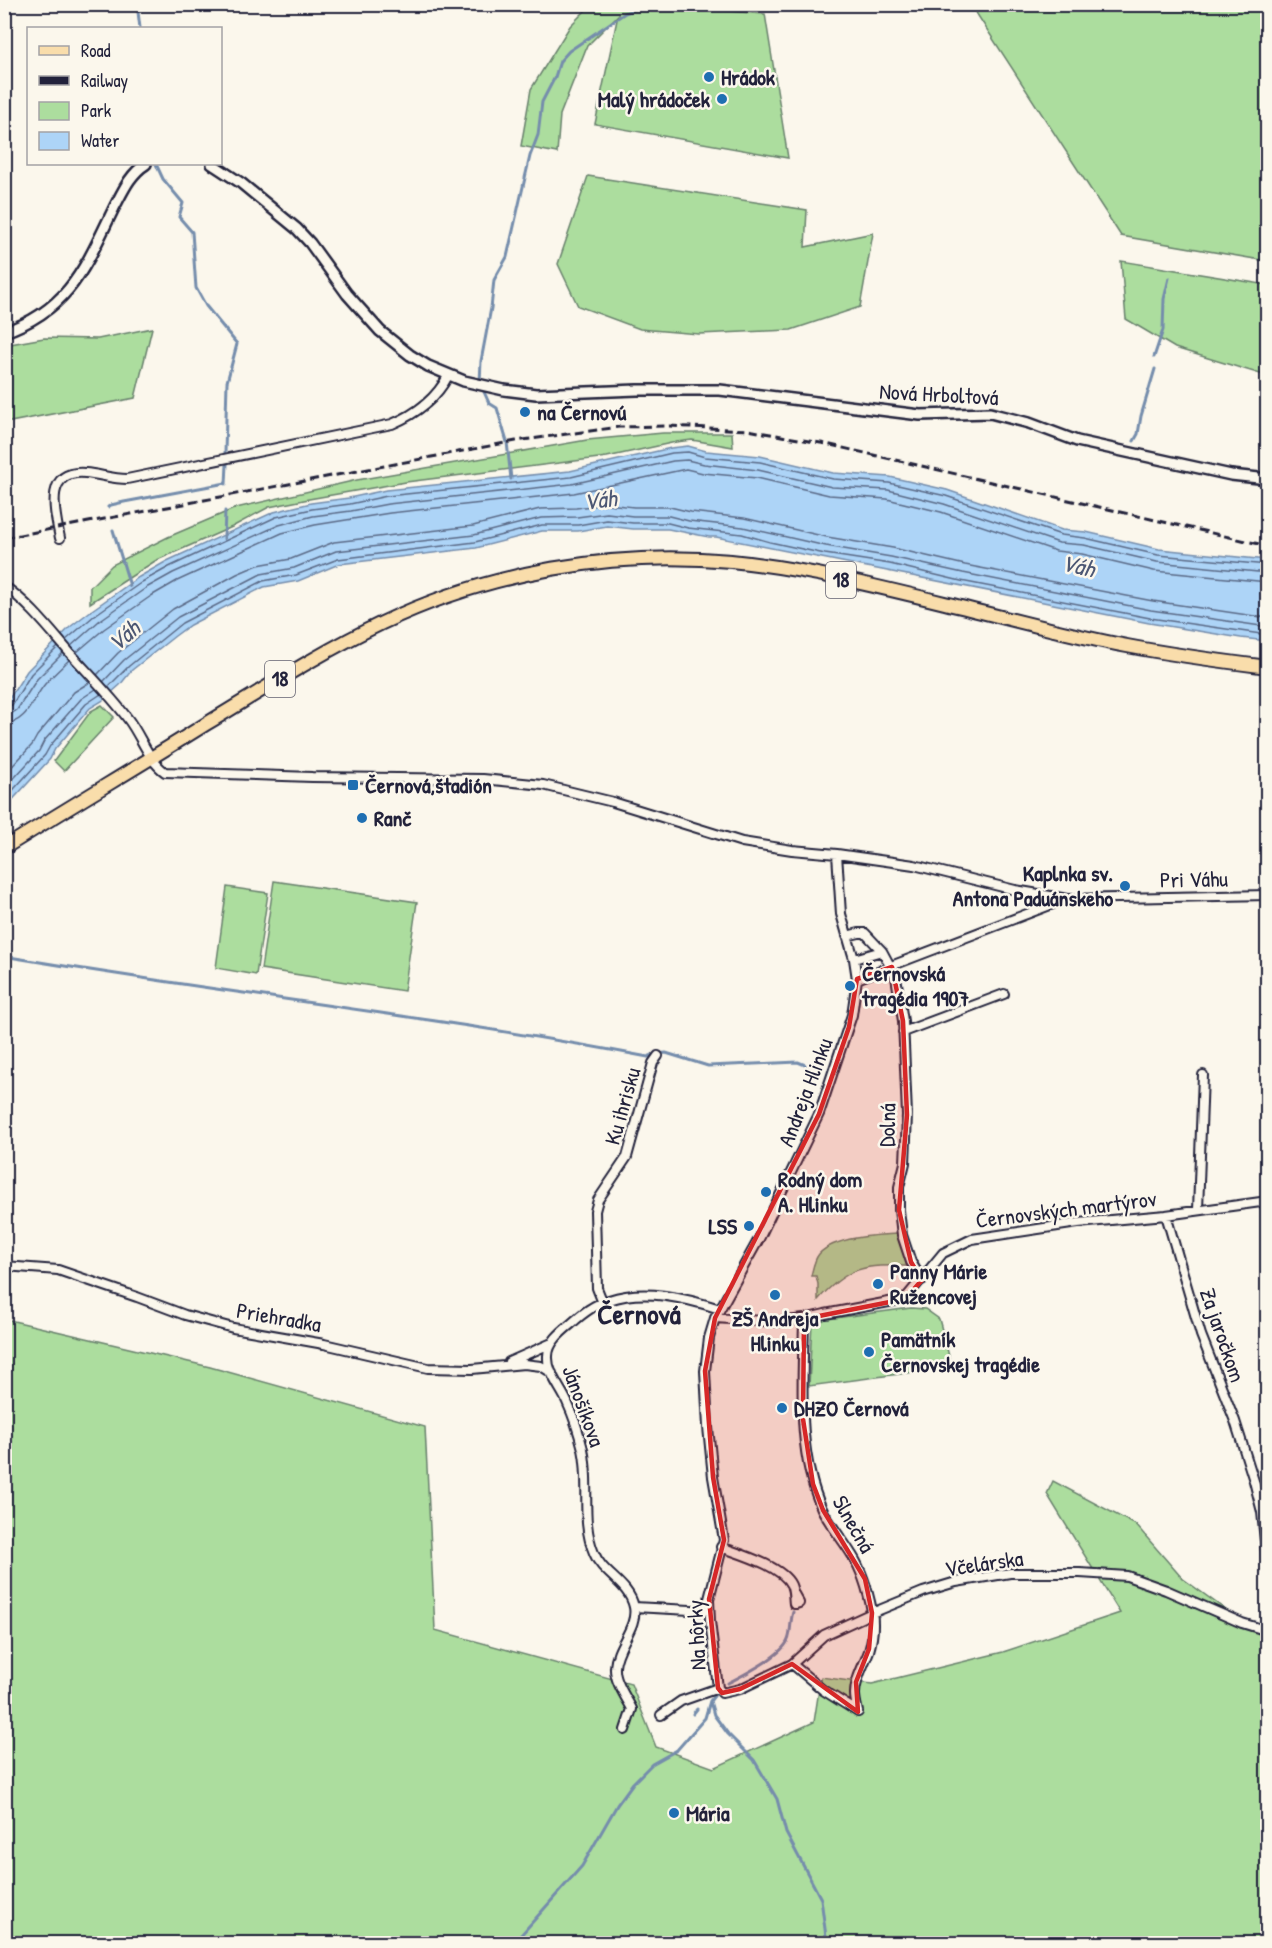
<svg xmlns="http://www.w3.org/2000/svg" width="1272" height="1948" font-family="'Patrick Hand',sans-serif">
	<style>
		.green { fill: #acdd9e; stroke: #67806c; stroke-width: 1.5 }
		.water { fill: #add4f7; stroke: #758dac; stroke-width: 1.5 }
		.lines { fill: none; stroke-linecap: round; stroke-linejoin: round }
		.shore { stroke: #5a6986; stroke-width: 1.5 }
		.stream { stroke: #758dac; stroke-width: 3 }
		.minor-casing { stroke: #22223b; stroke-width: 12 }
		.tertiary-casing { stroke: #22223b; stroke-width: 14 }
		.primary-casing { stroke: #22223b; stroke-width: 16 }
		.minor { stroke: #fbf7ec; stroke-width: 8 }
		.tertiary { stroke: #fbf7ec; stroke-width: 9 }
		.primary { stroke: #f9ddab; stroke-width: 12 }
		.rail { stroke: #22223b; stroke-width: 3; stroke-dasharray: 9 4.5; stroke-linecap: butt }
		.marked { fill: #d62828; fill-opacity: 0.2; stroke: #d62828; stroke-width: 4.5; stroke-linejoin: round }
		.poi-dot { fill: #1f6fb2; stroke: #fbf7ec; stroke-width: 2 }
		.labels { text-anchor: middle; stroke-width: 5; stroke-linejoin: round; paint-order: stroke }
		.shield { fill: #fbf7ec; stroke: #636270; stroke-width: 1.5 }
		.shield-label { font-size: 21px; font-weight: bold; fill: #22223b }
		.poi-label { font-size: 22px; font-weight: bold; fill: #22223b; stroke: #fbf7ec; text-anchor: start }
		.street-label { font-size: 22px; fill: #22223b; stroke: #fbf7ec }
		.water-label { font-size: 24px; font-style: italic; fill: #4c5773; stroke: #fbf7ec }
		.district-label { font-size: 28px; font-weight: bold; fill: #22223b; stroke: #fbf7ec }
	</style>
	<rect width="100%" height="100%" fill="#fbf7ec"/>
	<filter id="ink" filterUnits="userSpaceOnUse"><feTurbulence type="fractalNoise" baseFrequency=".0167" numOctaves="2"/><feDisplacementMap in="SourceGraphic" scale="12" xChannelSelector="R" yChannelSelector="G"/><feConvolveMatrix kernelMatrix="1 2 1 2 8 2 1 2 1" color-interpolation-filters="sRGB"/></filter>
	<g filter="url(#ink)">
		<!-- green -->
		<path class="green" d="M592,4L652,5L765,14L788,158L595,124L618,15L587,46L560,115L557,153L521,146L531,89L570,26Z
			M971,5H1267V261L1121,236Z
			M588,176L807,210L805,247L873,233L860,307L791,330L699,334L640,329L578,306L558,264Z
			M1121,261L1267,285V376L1175,348L1126,319Z
			M152,328L135,398L5,423V345L44,338L98,339Z
			M663,433H732L733,447L692,440L676,442L607,457L406,482L309,499L269,507L232,527L155,561L90,603V587L112,565L168,537L236,508L357,480L587,440Z
			M102,705L114,717L64,771L54,761L91,711Z
			M274,881L417,902L404,991L261,969Z
			M227,887L268,893L256,975L216,968Z
			M897,1234L908,1266C865,1265 848,1266 818,1300V1284L816,1276H811C813,1268 814,1260 819,1254C834,1237 876,1235 897,1234Z
			M911,1308L925,1309L939,1319L952,1367L809,1386L812,1321Z
			M5,1319L210,1367L425,1427L435,1630L631,1684L656,1747L714,1768L814,1722L821,1677L872,1684L1003,1652L1120,1613L1047,1494L1053,1481L1136,1525L1182,1578L1267,1640V1943H5Z"/>
		<!-- water -->
		<path class="water" d="M688,446L706,451L760,456L833,473L890,477L947,490L1062,530L1086,532L1159,549L1267,560V641L1241,638L1149,623L716,537H709L668,529H633L607,526L578,531H542L476,548L339,564L298,581L264,587L190,625L175,636L132,670L120,685L102,701L90,708L55,749L50,759L5,808V705L27,671L70,627L92,610L139,577L167,561L274,512L311,503L349,498L386,490L570,471L671,448Z"/>
		<g class="lines">
			<!-- shore -->
			<path class="shore" d="M66,640L95,615L142,582L169,567L276,517L312,509L350,504L387,496L571,477L672,453L688,452L705,457L760,462L833,479L889,483L946,496L1061,535L1085,538L1158,555L1268,565
				M71,646L99,621L146,588L173,573L279,525L313,516L351,511L388,504L572,484L673,461L687,460L704,464L758,470L832,487L888,490L944,504L1059,543L1084,545L1157,562L1268,573
				M77,652L104,629L151,596L177,581L282,533L315,525L390,513L574,493L686,469L703,473L757,478L829,495L887,499L941,512L1056,551L1082,554L1154,571L1268,582
				M97,675L118,653L173,609L237,574L258,565L291,559L334,542L473,526L540,509L576,508L607,504L634,507H670L691,512L744,518L827,537L893,548L965,565L1153,601L1268,618
				M103,682L124,660L178,617L261,574L294,568L336,551L474,535L541,518L577,517L607,513L633,516H669L689,521L743,527L826,546L891,557L963,573L1151,610L1268,627
				M108,687L129,666L182,623L263,581L296,575L338,559L475,542L542,525H578L607,520L633,523H668L688,528L742,534L770,542L825,554L890,564L961,581L1150,618L1268,635
				M4,707L12,705L31,674L58,647
				M4,715L11,714L17,710L37,679L63,653
				M4,724C27,723 32,700 45,684C52,676 61,668 69,660
				M4,775L32,745L37,736L74,692L90,682
				M4,789L39,751L44,741L81,699L96,689
				M4,800L45,755L50,746L86,704L101,694"/>
			<!-- stream -->
			<path class="stream" d="M137,4L140,28
				M680,4L689,6L692,4
				M156,164L163,179L183,203L179,217L192,232L196,288L206,306L237,344L227,382L225,453
				M1154,357L1163,330L1164,299L1169,278
				M1134,441L1138,434L1141,416L1155,369
				M511,479L507,442L497,408L489,403L480,383L481,361L491,308L494,280L507,257L530,156L538,135L542,102L555,77L560,61L569,51L625,13L640,7L658,6L670,9L678,4
				M226,484L227,464
				M108,507L111,505L124,502L226,483
				M113,530L130,586
				M224,539L225,511
				M4,956C219,993 435,1016 648,1057L655,1054L666,1053L708,1066L798,1062L810,1067L811,1072
				M728,1683C743,1675 782,1656 788,1640C791,1634 790,1621 793,1612
				M714,1696L710,1701L714,1715L728,1734L754,1760L777,1799L786,1833L821,1899L827,1944
				M693,1714L697,1709
				M513,1944L582,1866L617,1805L633,1783L652,1764L677,1750L705,1718L710,1701"/>
			<!-- minor casing -->
			<g class="minor-casing">
				<path id="minor" d="M60,538C55,513 43,470 85,473C99,474 112,479 127,479L392,424C416,414 436,399 448,376
					M4,586C29,603 50,630 70,653C89,674 111,696 128,719C141,736 148,760 165,772L312,777L483,779L543,785L613,802L742,842L792,850L837,854L914,865L1015,890L1068,899L1268,895
					M837,854L841,914L854,959L857,979L852,1015L819,1114L760,1237L715,1318L709,1338L705,1371L708,1427L713,1477L724,1540L709,1599L710,1621L718,1688L722,1693L740,1689L792,1664L824,1635L872,1613L923,1592L956,1582L1010,1573H1080L1127,1576L1166,1590L1242,1623L1268,1631
					M847,936L859,933H865L882,951
					M854,959L882,951L896,977L903,1021L907,1115L905,1163L899,1187V1210L902,1235L911,1262L922,1280
					M857,979L1066,899
					M903,1032L1004,994
					M1198,1210L1203,1075
					M1166,1215L1201,1335L1235,1421L1254,1481L1262,1512L1268,1571
					M4,1266L58,1270L137,1297L185,1315L233,1328L324,1344L428,1368L472,1369L524,1364L541,1366L552,1373
					M603,1303L597,1288L595,1211L598,1200L627,1157L653,1063L658,1056
					M715,1318L777,1322L804,1319L825,1314L905,1299L943,1253L972,1239L1078,1223L1166,1215L1268,1201
					M804,1319C803,1382 796,1451 822,1509C830,1525 843,1540 852,1555C863,1572 868,1591 872,1611C874,1624 873,1638 869,1651C864,1665 855,1679 855,1694C855,1700 857,1707 858,1712
					M509,1362L552,1343
					M721,1547C740,1554 782,1566 791,1585C794,1592 793,1597 794,1604H796L799,1603L794,1594
					M634,1607L709,1611
					M792,1664L823,1690L858,1712
					M661,1715L681,1701L718,1688
					M625,1730L632,1709C626,1697 614,1681 615,1667C616,1646 638,1627 634,1607C629,1583 602,1574 594,1553C580,1520 591,1484 583,1449C579,1433 574,1417 567,1402C561,1388 547,1373 548,1356C548,1343 561,1332 571,1324C582,1314 594,1304 609,1300C644,1288 686,1298 720,1309"/>
			</g>
			<!-- tertiary casing -->
			<g class="tertiary-casing">
				<path id="tertiary" d="M212,164L241,183L297,229L310,243L347,294L380,331L410,355L428,366L464,381L504,390L536,394L637,390H720L920,415L990,413L1029,423L1077,441L1231,475L1268,479
					M4,332C70,310 86,265 114,208C123,191 130,174 146,164"/>
			</g>
			<!-- primary casing -->
			<g class="primary-casing">
				<path id="primary" d="M4,848C71,806 139,766 206,724C264,689 321,652 382,623C489,572 613,550 731,561C811,569 891,590 969,609C1022,622 1074,636 1127,646C1174,655 1220,661 1268,667"/>
			</g>
			<!-- minor -->
			<use href="#minor" class="minor"/>
			<!-- tertiary -->
			<use href="#tertiary" class="tertiary"/>
			<!-- primary -->
			<use href="#primary" class="primary"/>
			<!-- rail -->
			<path class="rail" d="M4,538L516,441L619,427L670,426L748,430L826,444L1268,546"/>
		</g>
	</g>
	<!-- marked area -->
	<path class="marked" d="M892,967L903,1021L907,1115L899,1210L911,1262L922,1280L905,1299L804,1319L803,1419L813,1484L823,1510L865,1579L872,1613L869,1649L856,1682L858,1712L792,1664L740,1689L722,1693L718,1688L709,1599L724,1540L713,1477L705,1371L715,1318L819,1114L849,1027L857,979Z"/>
	<!-- markers -->
	<g class="poi-dot">
		<circle cx="709" cy="77" r="6"/>
		<circle cx="722" cy="99" r="6"/>
		<circle cx="525" cy="412" r="6"/>
		<rect x="347" y="779" width="12" height="12" rx="3"/>
		<circle cx="362" cy="818" r="6"/>
		<circle cx="1125" cy="886" r="6"/>
		<circle cx="850" cy="986" r="6"/>
		<circle cx="766" cy="1192" r="6"/>
		<circle cx="749" cy="1226" r="6"/>
		<circle cx="878" cy="1284" r="6"/>
		<circle cx="775" cy="1295" r="6"/>
		<circle cx="869" cy="1352" r="6"/>
		<circle cx="782" cy="1408" r="6"/>
		<circle cx="674" cy="1813" r="6"/>
	</g>
	<g class="labels">
		<!-- shield labels -->
		<g class="shield">
			<rect x="826" y="562" width="30" height="36" rx="4.5"/>
			<rect x="265" y="661" width="30" height="36" rx="4.5"/>
		</g>
		<g class="shield-label">
			<text x="841" y="587">18</text>
			<text x="280" y="686">18</text>
		</g>
		<!-- poi labels -->
		<g class="poi-label">
			<text x="721" y="85">Hrádok</text>
			<text x="710" y="107" text-anchor="end">Malý hrádoček</text>
			<text x="537" y="420">na Černovú</text>
			<text x="365" y="793">Černová,štadión</text>
			<text x="374" y="826">Ranč</text>
			<text x="1113" y="881" text-anchor="end">Kaplnka sv.<tspan x="1113" dy="25">Antona Paduánskeho</tspan></text>
			<text x="862" y="981">Černovská<tspan x="862" dy="25">tragédia 1907</tspan></text>
			<text x="778" y="1187">Rodný dom<tspan x="778" dy="25">A. Hlinku</tspan></text>
			<text x="737" y="1234" text-anchor="end">LSS</text>
			<text x="890" y="1279">Panny Márie<tspan x="890" dy="25">Ružencovej</tspan></text>
			<text x="775" y="1326" text-anchor="middle">ZŠ Andreja<tspan x="775" dy="25">Hlinku</tspan></text>
			<text x="881" y="1347">Pamätník<tspan x="881" dy="25">Černovskej tragédie</tspan></text>
			<text x="794" y="1416">DHZO Černová</text>
			<text x="686" y="1821">Mária</text>
		</g>
		<!-- street labels -->
		<g class="street-label">
			<text transform="translate(939 394) rotate(3)" y="8">Nová Hrboltová</text>
			<text transform="translate(1194 879) rotate(-1)" y="8">Pri Váhu</text>
			<text transform="translate(805 1092) rotate(-69)" y="8">Andreja Hlinku</text>
			<text transform="translate(622 1106) rotate(-74)" y="8">Ku ihrisku</text>
			<text transform="translate(887 1125) rotate(-89)" y="8">Dolná</text>
			<text transform="translate(1066 1209) rotate(-7)" y="8">Černovských martýrov</text>
			<text transform="translate(279 1317) rotate(10)" y="8">Priehradka</text>
			<text transform="translate(1223 1335) rotate(71)" y="8">Za jaročkom</text>
			<text transform="translate(584 1406) rotate(70)" y="8">Jánošíkova</text>
			<text transform="translate(854 1524) rotate(60)" y="8">Slnečná</text>
			<text transform="translate(984 1563) rotate(-8)" y="8">Včelárska</text>
			<text transform="translate(696 1635) rotate(-93)" y="8">Na hôrky</text>
		</g>
		<!-- water labels -->
		<g class="water-label">
			<text transform="translate(600 500) rotate(-7)" y="8">Váh</text>
			<text transform="translate(1078 566) rotate(13)" y="8">Váh</text>
			<text transform="translate(124 636) rotate(-41)" y="8">Váh</text>
		</g>
		<!-- district labels -->
		<g class="district-label">
			<text x="639" y="1324">Černová</text>
		</g>
	</g>
	<!-- margin -->
	<rect width="1272" height="1948" fill="none" stroke="#fbf7ec" stroke-width="24"/>
	<rect x="12" y="12" width="1248" height="1924" fill="none" stroke="#22223b" stroke-width="2" filter="url(#ink)"/>
	<!-- legend -->
	<rect x="27" y="27" width="195" height="138" fill="#fbf7ec" stroke="#a4a2a5" stroke-width="1.5"/>
	<rect x="39" y="46" width="30" height="9" fill="#f9ddab" stroke="#a4a2a5" stroke-width="1.5"/>
	<text x="81" y="57" font-size="18" fill="#22223b">Road</text>
	<rect x="39" y="76" width="30" height="9" fill="#22223b" stroke="#a4a2a5" stroke-width="1.5"/>
	<text x="81" y="87" font-size="18" fill="#22223b">Railway</text>
	<rect x="39" y="102" width="30" height="18" fill="#acdd9e" stroke="#a4a2a5" stroke-width="1.5"/>
	<text x="81" y="117" font-size="18" fill="#22223b">Park</text>
	<rect x="39" y="132" width="30" height="18" fill="#add4f7" stroke="#a4a2a5" stroke-width="1.5"/>
	<text x="81" y="147" font-size="18" fill="#22223b">Water</text>
</svg>
